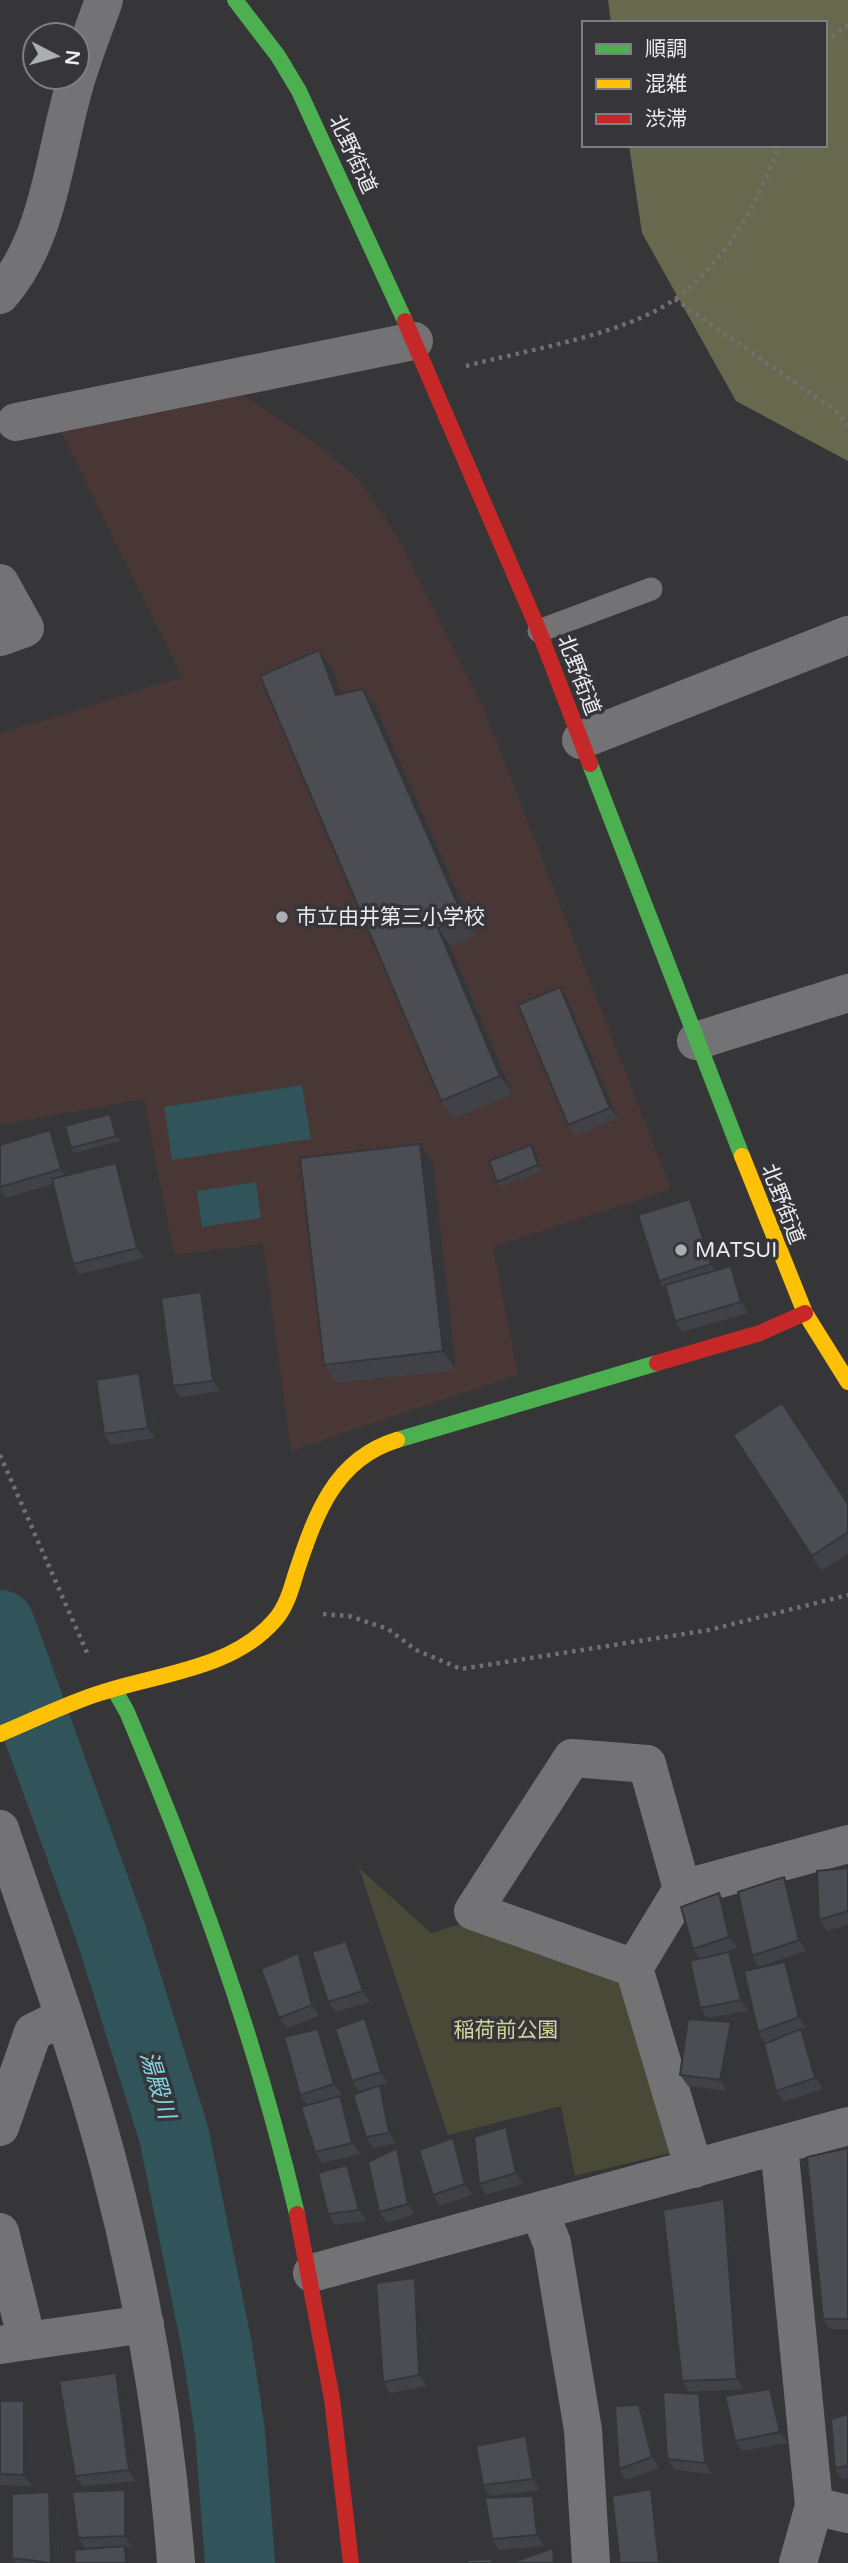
<svg xmlns="http://www.w3.org/2000/svg" width="848" height="2563" font-family="'Varela Round','Noto Sans JP',sans-serif">
	<style>
		.education { fill: #493736 }
		.green { fill: #484936 }
		.forest { fill: #67694f }
		.water { fill: #30545a }
		.lines { fill: none; stroke-linecap: round; stroke-linejoin: round }
		.river { stroke: #30545a; stroke-width: 70 }
		.path { stroke: #707071; stroke-width: 4.5; stroke-dasharray: 3.5 5; stroke-linecap: butt }
		.lane { stroke: #737375; stroke-width: 23 }
		.street { stroke: #737375; stroke-width: 38 }
		.fast { stroke: #4caf50; stroke-width: 16 }
		.slow { stroke: #ffc107; stroke-width: 16 }
		.jam { stroke: #c62828; stroke-width: 16 }
		.wall { fill: #414247 }
		.shaded-wall { fill: #35363a }
		.building { fill: #4c4d53; stroke: #35363a; stroke-width: 2 }
		.poi-dot { fill: #acadb0; stroke: #35353a; stroke-width: 2.5 }
		.labels { text-anchor: middle; stroke-width: 7; stroke-linejoin: round; paint-order: stroke }
		.street-label { font-size: 21px; fill: #ecedf0; stroke: #35353a }
		.poi-label { font-size: 21px; fill: #ecedf0; stroke: #35353a; text-anchor: start }
		.park-label { font-size: 21px; fill: #d2d59b; stroke: #35353a }
		.water-label { font-size: 23px; font-style: italic; fill: #86d2dd; stroke: #35353a }
	</style>
	<rect width="100%" height="100%" fill="#363639"/>
	<!-- education -->
	<path class="education" d="M239,392L315,443L359,479L398,538L482,705L671,1189L493,1247L518,1375L291,1451L263,1244L174,1255L144,1099L0,1125V734L182,677L57,423Z"/>
	<!-- green -->
	<path class="green" d="M359,1868L431,1933L471,1921L619,1982L670,2153L575,2176L561,2106L448,2135Z"/>
	<!-- forest -->
	<path class="forest" d="M608,0H848V461L736,401L642,233L629,145H825V23H611Z"/>
	<!-- water -->
	<path class="water" d="M302,1085L311,1139L172,1160L164,1107Z
		M256,1182L261,1218L202,1227L197,1191Z"/>
	<g class="lines">
		<!-- river -->
		<path class="river" d="M0,1625L111,1933L174,2135L217,2347L230,2432L240,2563"/>
		<!-- path -->
		<path class="path" d="M825,42L848,25
			M675,299L837,412L848,425
			M466,366C526,350 625,335 675,299C725,263 759,202 779,145
			M0,1455L88,1655
			M323,1614L349,1616L388,1629L416,1650L461,1669L709,1630L848,1595"/>
		<!-- lane -->
		<path class="lane" d="M539,631L651,589"/>
		<!-- street -->
		<path class="street" d="M0,295C49,240 54,156 74,87C82,58 94,29 104,0
			M16,422L414,341
			M0,583L25,628L0,637
			M581,740L848,635
			M696,1041L848,993
			M0,1829C38,1941 79,2052 109,2166C143,2295 166,2430 176,2563
			M634,1968L473,1911L572,1758L647,1764L682,1889
			M0,2127L33,2032L64,2017
			M779,2145L814,2506L798,2563
			M694,2169L634,1968L682,1889L848,1844
			M539,2211L552,2243L583,2430L591,2563
			M0,2232L27,2341
			M312,2273L848,2126
			M0,2345L145,2324
			M814,2506L848,2514"/>
		<!-- fast -->
		<path class="fast" d="M235,0L278,56L299,91L405,321
			M590,764L742,1156
			M397,1440L657,1363
			M114,1689L127,1712C198,1880 255,2036 297,2214"/>
		<!-- slow -->
		<path class="slow" d="M742,1156L805,1313L848,1382
			M0,1734C31,1721 62,1706 94,1695C153,1674 230,1671 274,1621C286,1608 291,1590 296,1573C315,1516 334,1459 397,1440"/>
		<!-- jam -->
		<path class="jam" d="M405,321L539,631L590,764
			M657,1363L760,1333L805,1313
			M297,2214L332,2399L351,2563"/>
	</g>
	<!-- wall -->
	<path class="wall" d="M319,650L332,668L341,694L376,707L476,935L450,946L513,1094L453,1119L441,1101Z
		M567,998L618,1118L576,1136L568,1125Z
		M110,1114L113,1120L120,1141L74,1153L71,1148Z
		M57,1141L67,1175L123,1173L144,1258L80,1274L73,1264L53,1184L6,1198L0,1190V1187Z
		M420,1144L433,1162L456,1370L336,1383L324,1365Z
		M535,1151L542,1171L501,1187L497,1182Z
		M690,1199L698,1209L717,1270L739,1276L748,1313L682,1332L675,1321L666,1291L659,1281Z
		M201,1292L209,1303L220,1391L181,1397L173,1386Z
		M147,1384L155,1438L111,1445L104,1434Z
		M782,1403L848,1502V1554L822,1571L812,1556Z
		M848,1868V1924L827,1931L819,1920Z
		M792,1888L806,1951L759,1967L752,1956Z
		M719,1893L726,1904L737,1948L714,1955L729,1952L736,1962L748,2011L707,2018L700,2008V1958L693,1949Z
		M353,1952L370,2002L335,2012L328,2002Z
		M305,1964L319,2016L287,2028L279,2018Z
		M793,1973L806,2028L801,2030L808,2040L823,2089L784,2102L776,2091L790,2034L765,2043L758,2032Z
		M731,2022L739,2033L727,2091L688,2086L680,2075Z
		M318,2029L325,2039L342,2095L317,2102L340,2096L348,2107L360,2154L322,2163L315,2152L307,2105L300,2095Z
		M373,2029L388,2083L380,2085L387,2095L396,2143L373,2148L366,2137L371,2088L359,2091L352,2081Z
		M506,2127L514,2137L523,2184L486,2195L479,2184Z
		M397,2148L404,2158L415,2214L387,2223L379,2212Z
		M848,2148V2329H830L823,2319Z
		M460,2149L472,2195L440,2206L433,2195Z
		M355,2176L367,2221L335,2225L328,2214Z
		M724,2199L732,2210L744,2389L689,2392L682,2381Z
		M422,2289L427,2386L390,2393L383,2382Z
		M123,2384L136,2481L82,2486L75,2476Z
		M770,2389L778,2399L788,2443L742,2451L735,2441Z
		M699,2394L707,2404L712,2474L675,2470L667,2459Z
		M0,2401H24L31,2412L32,2486L0,2485Z
		M639,2405L646,2415L659,2468L626,2480L619,2469Z
		M848,2414V2478L842,2479L835,2468Z
		M534,2446L540,2490L490,2496L483,2485Z
		M132,2501V2547H125L132,2557L85,2548L78,2538Z
		M56,2503L58,2563H16L12,2558Z
		M540,2507L544,2546L499,2550L492,2539Z"/>
	<!-- shaded-wall -->
	<path class="shaded-wall" d="M319,650L332,668L349,713L336,695Z
		M363,689L376,707L476,935L463,916Z
		M438,928L450,946L513,1094L500,1076Z
		M560,987L567,998L618,1118L610,1108Z
		M110,1114L113,1120L120,1141L116,1136Z
		M50,1130L57,1141L68,1180L61,1169Z
		M420,1144L433,1162L456,1370L443,1351Z
		M531,1145L535,1151L542,1171L538,1165Z
		M116,1163L123,1173L144,1258L137,1248Z
		M690,1199L698,1209L718,1275L711,1264Z
		M731,1266L739,1276L748,1313L741,1302Z
		M201,1292L209,1303L220,1391L213,1381Z
		M139,1373L147,1384L155,1438L148,1428Z
		M784,1877L792,1888L806,1951L799,1940Z
		M719,1893L726,1904L737,1948L729,1937Z
		M346,1941L353,1952L370,2002L363,1991Z
		M729,1952L736,1962L748,2011L741,2000Z
		M298,1953L305,1964L319,2016L312,2005Z
		M785,1962L793,1973L806,2028L799,2017Z
		M365,2018L373,2029L388,2083L381,2072Z
		M731,2022L739,2033L727,2091L720,2080Z
		M318,2029L325,2039L342,2095L334,2084Z
		M801,2029L808,2040L823,2089L815,2078Z
		M380,2085L387,2095L396,2143L389,2133Z
		M340,2096L348,2107L360,2154L352,2143Z
		M506,2127L514,2137L523,2184L516,2173Z
		M453,2138L460,2149L472,2195L465,2184Z
		M397,2148L404,2158L415,2214L408,2204Z
		M347,2165L355,2176L367,2221L359,2210Z
		M724,2199L732,2210L744,2389L737,2379Z
		M415,2278L422,2289L427,2386L419,2375Z
		M116,2373L123,2384L136,2481L129,2470Z
		M770,2389L778,2399L788,2443L780,2432Z
		M699,2394L707,2404L712,2474L705,2463Z
		M24,2401L31,2412L32,2486L24,2475Z
		M639,2405L646,2415L659,2468L652,2457Z
		M526,2436L534,2446L540,2490L533,2479Z
		M651,2489L658,2500L665,2563H659Z
		M125,2490L132,2501V2547L125,2536Z
		M49,2492L56,2503L58,2563H51Z
		M0,2494L5,2500L4,2545L0,2539Z
		M533,2496L540,2507L544,2546L537,2535Z
		M125,2546L132,2557L133,2563H126Z
		M553,2548L561,2558V2563H554Z"/>
	<!-- building -->
	<path class="building" d="M319,650L336,695L363,689L463,916L438,928L500,1076L441,1101L260,676Z
		M560,987L610,1108L568,1125L518,1005Z
		M110,1114L116,1136L71,1148L65,1126Z
		M50,1130L61,1169L0,1187V1145Z
		M420,1144L443,1351L324,1365L300,1158Z
		M531,1145L538,1165L497,1182L489,1161Z
		M116,1163L137,1248L73,1264L52,1179Z
		M690,1199L711,1264L659,1281L638,1215Z
		M731,1266L741,1302L675,1321L665,1285Z
		M201,1292L213,1381L173,1386L161,1298Z
		M139,1373L148,1428L104,1434L96,1380Z
		M782,1403L848,1504V1532L812,1556L733,1435Z
		M848,1868V1911L819,1920L817,1871Z
		M784,1877L799,1940L752,1956L738,1892Z
		M719,1893L729,1937L693,1949L681,1907Z
		M346,1941L363,1991L328,2002L312,1952Z
		M729,1952L741,2000L700,2008L690,1961Z
		M298,1953L312,2005L279,2018L261,1969Z
		M785,1962L799,2017L758,2032L744,1971Z
		M365,2018L381,2072L352,2081L335,2029Z
		M688,2019L731,2022L720,2080L680,2075Z
		M318,2029L334,2084L300,2095L284,2037Z
		M801,2029L815,2078L776,2091L764,2044Z
		M380,2085L389,2133L366,2137L353,2095Z
		M340,2096L352,2143L315,2152L301,2107Z
		M506,2127L516,2173L479,2184L474,2137Z
		M453,2138L465,2184L433,2195L419,2150Z
		M397,2148L408,2204L379,2212L368,2162Z
		M848,2148V2319H823L807,2157Z
		M347,2165L359,2210L328,2214L318,2173Z
		M724,2199L737,2379L682,2381L663,2210Z
		M415,2278L419,2375L383,2382L376,2283Z
		M116,2373L129,2470L75,2476L59,2381Z
		M770,2389L780,2432L735,2441L725,2396Z
		M663,2392L699,2394L705,2463L667,2459Z
		M0,2401H24V2475L0,2474Z
		M639,2405L652,2457L619,2469L615,2406Z
		M848,2414V2466L835,2468L831,2419Z
		M526,2436L533,2479L483,2485L476,2446Z
		M651,2489L659,2563H620L612,2496Z
		M125,2490V2536L78,2538L72,2492Z
		M49,2492L51,2563L12,2558V2494Z
		M533,2496L537,2535L492,2539L485,2498Z
		M125,2546L126,2563H75L74,2550Z
		M553,2548L554,2563H511Z
		M492,2559V2563H468V2560Z"/>
	<!-- markers -->
	<g class="poi-dot">
		<circle cx="282" cy="917" r="7"/>
		<circle cx="681" cy="1250" r="7"/>
	</g>
	<g class="labels">
		<!-- street labels -->
		<g class="street-label">
			<text transform="translate(353 154) rotate(65)" y="7">北野街道</text>
			<text transform="translate(579 675) rotate(69)" y="7">北野街道</text>
			<text transform="translate(783 1204) rotate(69)" y="7">北野街道</text>
		</g>
		<!-- poi labels -->
		<g class="poi-label">
			<text x="296" y="924">市立由井第三小学校</text>
			<text x="695" y="1257">MATSUI</text>
		</g>
		<!-- park labels -->
		<g class="park-label">
			<text x="506" y="2037">稲荷前公園</text>
		</g>
		<!-- water labels -->
		<g class="water-label">
			<text transform="translate(158 2085) rotate(73)" y="8">湯殿川</text>
		</g>
	</g>
	<!-- legend -->
	<rect x="582" y="21" width="245" height="126" fill="#35353a" stroke="#7e7f83" stroke-width="2"/>
	<rect x="596" y="44" width="35" height="10" fill="#4caf50" stroke="#7e7f83" stroke-width="2"/>
	<text x="645" y="56" font-size="21" fill="#ecedf0">順調</text>
	<rect x="596" y="79" width="35" height="10" fill="#ffc107" stroke="#7e7f83" stroke-width="2"/>
	<text x="645" y="91" font-size="21" fill="#ecedf0">混雑</text>
	<rect x="596" y="114" width="35" height="10" fill="#c62828" stroke="#7e7f83" stroke-width="2"/>
	<text x="645" y="126" font-size="21" fill="#ecedf0">渋滞</text>
	<!-- north arrow -->
	<g transform="translate(56 56) rotate(96)"><circle r="33" fill="#35353a" stroke="#7e7f83" stroke-width="2"/>
	<path d="M0-5L12 26L0 18L-12 26Z" fill="#acadb0"/>
	<text y="-10" font-size="19" font-weight="bold" text-anchor="middle" fill="#ecedf0">N</text>
	</g>
</svg>
